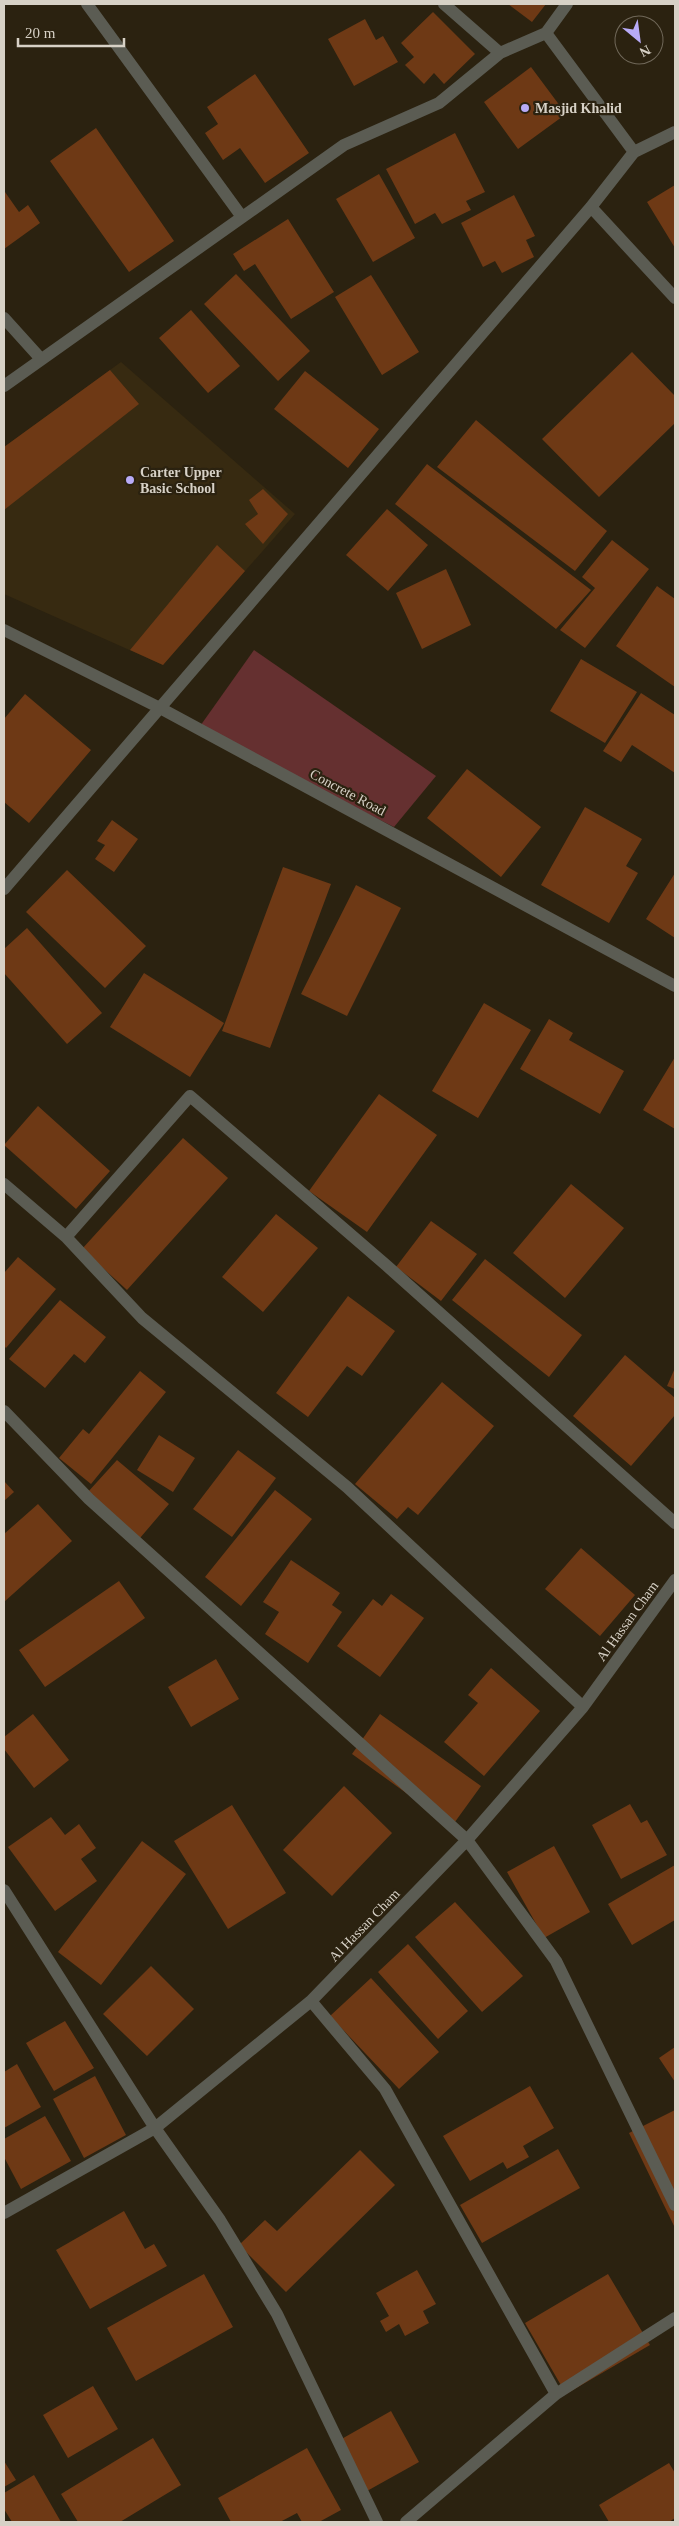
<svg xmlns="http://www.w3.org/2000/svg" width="679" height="2526" font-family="Georgia,serif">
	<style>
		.built { fill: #372a11 }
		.green { fill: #653030 }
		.building { fill: #6e3915 }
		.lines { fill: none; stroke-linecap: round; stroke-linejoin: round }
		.minor { stroke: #5b5c53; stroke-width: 12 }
		.poi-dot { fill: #b8abf7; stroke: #2b2210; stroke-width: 2 }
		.labels { text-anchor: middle; stroke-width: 4.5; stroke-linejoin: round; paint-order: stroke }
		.poi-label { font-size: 14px; font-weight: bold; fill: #d7d1c6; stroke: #2b2210; text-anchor: start }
		.street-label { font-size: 14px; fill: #d7d1c6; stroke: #2b2210 }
	</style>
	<rect width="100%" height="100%" fill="#2b2210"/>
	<!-- built -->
	<path class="built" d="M121,362L295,514L163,665L4,594V447Z"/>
	<!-- green -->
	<path class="green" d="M254,650L436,776L394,827L198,729Z"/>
	<!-- building -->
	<path class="building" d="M508,4H546L532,22Z
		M433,12L475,54L444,84L434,73L424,84L405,65L414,57L401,43Z
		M365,19L376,40L383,36L398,62L354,86L328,39Z
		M531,67L566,114L518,149L484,102Z
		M255,74L309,153L265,183L240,148L223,160L205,133L218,124L207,107Z
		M96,128L174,241L129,272L50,161Z
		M455,133L485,192L466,201L471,210L442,224L435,213L415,224L386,169Z
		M379,174L415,238L373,262L336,199Z
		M675,185V248L647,202Z
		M5,192L19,212L28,205L40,223L4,249Z
		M514,195L535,236L526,240L534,257L502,273L495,261L483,267L461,223Z
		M288,219L334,292L291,319L255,264L244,271L233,254Z
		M236,274L310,351L278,381L204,304Z
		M371,275L419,352L382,375L335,297Z
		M191,310L240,366L208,393L159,338Z
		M632,352L675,396V423L599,497L542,439Z
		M110,370L139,404L4,510V447Z
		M305,371L379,429L348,468L274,409Z
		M476,420L607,531L575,571L437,467Z
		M427,464L591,590L556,629L395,504Z
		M263,489L288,514L263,544L245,524L258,514L249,500Z
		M387,509L428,545L388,591L346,555Z
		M612,540L649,569L585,648L560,630L595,588L582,577Z
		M217,545L245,571L163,665L130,650Z
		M446,569L471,625L422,649L396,593Z
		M657,586L675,599V687L616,646Z
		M581,659L637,692L605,743L550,711Z
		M641,693L675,715V773L632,745L621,762L603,751Z
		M25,694L91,750L29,823L4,802V719Z
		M467,769L541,827L501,877L427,818Z
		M585,807L642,839L626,866L638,873L609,923L541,885Z
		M112,820L138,839L114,872L95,859L105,845L97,841Z
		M283,867L331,884L270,1048L222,1031Z
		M67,870L146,946L105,988L26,912Z
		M675,873V938L646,919Z
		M356,885L401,908L347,1016L301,994Z
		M27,928L102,1013L67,1044L4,973V949Z
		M144,973L224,1023L190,1077L110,1027Z
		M484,1003L531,1030L478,1118L432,1091Z
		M549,1019L573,1033L569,1040L624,1071L600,1114L520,1069Z
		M675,1057V1129L643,1110Z
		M379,1094L437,1135L367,1232L309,1191Z
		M38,1106L110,1171L76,1209L4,1145Z
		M183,1138L228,1178L127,1290L82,1249Z
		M571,1184L624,1228L565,1298L513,1253Z
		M276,1214L318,1248L263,1312L222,1277Z
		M431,1221L477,1254L441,1301L396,1267Z
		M18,1257L56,1289L6,1348L4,1346V1273Z
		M485,1259L582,1335L549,1377L452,1300Z
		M348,1296L395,1331L362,1376L347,1366L308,1417L276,1393Z
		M60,1300L106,1337L85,1363L74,1354L45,1388L9,1359Z
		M625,1355L675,1398V1415L631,1466L573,1416Z
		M675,1368V1389L667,1386Z
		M140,1371L166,1392L91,1484L59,1458L83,1429L89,1434Z
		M442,1382L494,1426L418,1515L408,1507L397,1519L355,1484Z
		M159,1435L195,1458L173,1492L137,1470Z
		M238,1450L276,1478L232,1537L193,1509Z
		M117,1460L169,1504L140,1538L87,1493Z
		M4,1481L14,1492L4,1501Z
		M275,1490L312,1519L241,1606L205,1577Z
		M38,1504L72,1541L4,1602V1534Z
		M581,1548L635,1595L600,1636L545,1589Z
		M291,1560L340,1593L332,1605L342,1612L308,1663L265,1634L279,1612L263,1602Z
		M119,1581L145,1618L45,1687L19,1650Z
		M391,1594L424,1618L380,1677L337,1646L373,1599L382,1606Z
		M216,1659L239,1699L191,1727L168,1687Z
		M491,1668L540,1711L484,1776L444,1742L478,1703L468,1695Z
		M33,1714L69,1760L34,1788L4,1749V1737Z
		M380,1714L481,1786L452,1826L352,1754Z
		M344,1786L392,1833L332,1896L283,1850Z
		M630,1804L641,1823L647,1820L667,1855L621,1879L592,1825Z
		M232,1805L286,1893L228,1929L174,1841Z
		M51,1817L65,1835L79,1824L96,1848L81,1859L97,1881L55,1911L8,1847Z
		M142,1841L186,1874L101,1985L58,1952Z
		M554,1846L590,1912L544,1938L507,1872Z
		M675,1865V1920L632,1945L608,1904Z
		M455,1902L523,1976L482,2012L415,1937Z
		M408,1944L468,2011L438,2039L378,1972Z
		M151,1966L194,2009L147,2056L103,2014Z
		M371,1978L439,2052L399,2089L330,2016Z
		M65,2021L94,2068L54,2091L26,2043Z
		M675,2047V2082L659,2058Z
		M17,2064L41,2107L4,2128V2072Z
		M95,2076L126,2135L84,2158L53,2099Z
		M530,2086L554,2128L523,2146L529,2157L507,2169L503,2162L470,2181L443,2136Z
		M675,2110V2228L629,2133Z
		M45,2116L71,2161L21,2189L4,2157V2139Z
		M558,2149L580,2188L482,2243L460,2205Z
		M360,2150L395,2185L286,2292L239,2245L265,2220L277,2231Z
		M124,2211L145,2249L154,2244L167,2266L90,2309L56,2250Z
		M417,2270L436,2304L423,2311L429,2323L405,2336L399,2324L386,2332L380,2321L389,2316L376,2293Z
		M204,2274L233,2327L136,2381L107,2328Z
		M608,2274L650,2345L566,2394L525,2323Z
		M93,2386L118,2429L68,2458L43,2415Z
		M391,2411L419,2462L367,2491L338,2441Z
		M153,2438L181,2485L120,2522H78L61,2494Z
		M307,2448L341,2510L319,2522H302L297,2513L280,2522H231L218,2498Z
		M4,2461L16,2480L4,2487Z
		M669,2463L675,2473V2518L669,2522H609L599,2505Z
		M34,2475L61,2522H12L4,2509V2493Z"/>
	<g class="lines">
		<!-- minor -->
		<path class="minor" d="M87,4L242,217
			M444,4L500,53
			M546,33L634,152
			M591,207L675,298
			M4,318L41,359
			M4,386L344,145L439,103L500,53L546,33L567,4
			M4,630L160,708L675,986
			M4,889L591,207L634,152L675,132
			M4,1184L66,1237L142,1318L347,1487L583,1707
			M66,1237L190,1096L386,1265L675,1523
			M4,1411L89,1499L467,1840L556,1961L675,2205
			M4,1890L155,2128L220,2220L277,2314L377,2522
			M311,2001L385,2089L556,2394
			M4,2213L155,2128L311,2001L467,1840L583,1707L675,1580
			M406,2522L556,2394L675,2318"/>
	</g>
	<!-- markers -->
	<g class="poi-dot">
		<circle cx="525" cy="108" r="5"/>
		<circle cx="130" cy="480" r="5"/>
	</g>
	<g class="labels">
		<!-- poi labels -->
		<g class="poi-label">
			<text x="535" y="113">Masjid Khalid</text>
			<text x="140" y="477">Carter Upper<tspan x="140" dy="16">Basic School</tspan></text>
		</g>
		<!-- street labels -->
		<g class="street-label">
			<text transform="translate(348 792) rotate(28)" y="5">Concrete Road</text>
			<text transform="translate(627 1621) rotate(-54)" y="5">Al Hassan Cham</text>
			<text transform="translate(364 1925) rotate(-46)" y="5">Al Hassan Cham</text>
		</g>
	</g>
	<!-- border -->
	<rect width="679" height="2526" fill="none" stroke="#d7d1c6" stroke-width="10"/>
	<!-- north arrow -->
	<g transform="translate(639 40) rotate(151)"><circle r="24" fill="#2b2210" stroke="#706859"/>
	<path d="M0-4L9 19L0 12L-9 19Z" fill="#b8abf7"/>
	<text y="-8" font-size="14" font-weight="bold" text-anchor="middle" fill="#d7d1c6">N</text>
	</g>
	<!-- scale -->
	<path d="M18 38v8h106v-8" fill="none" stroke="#d7d1c6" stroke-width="2.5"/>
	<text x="25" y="38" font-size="15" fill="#d7d1c6" stroke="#2b2210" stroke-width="4" paint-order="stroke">20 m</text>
</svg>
